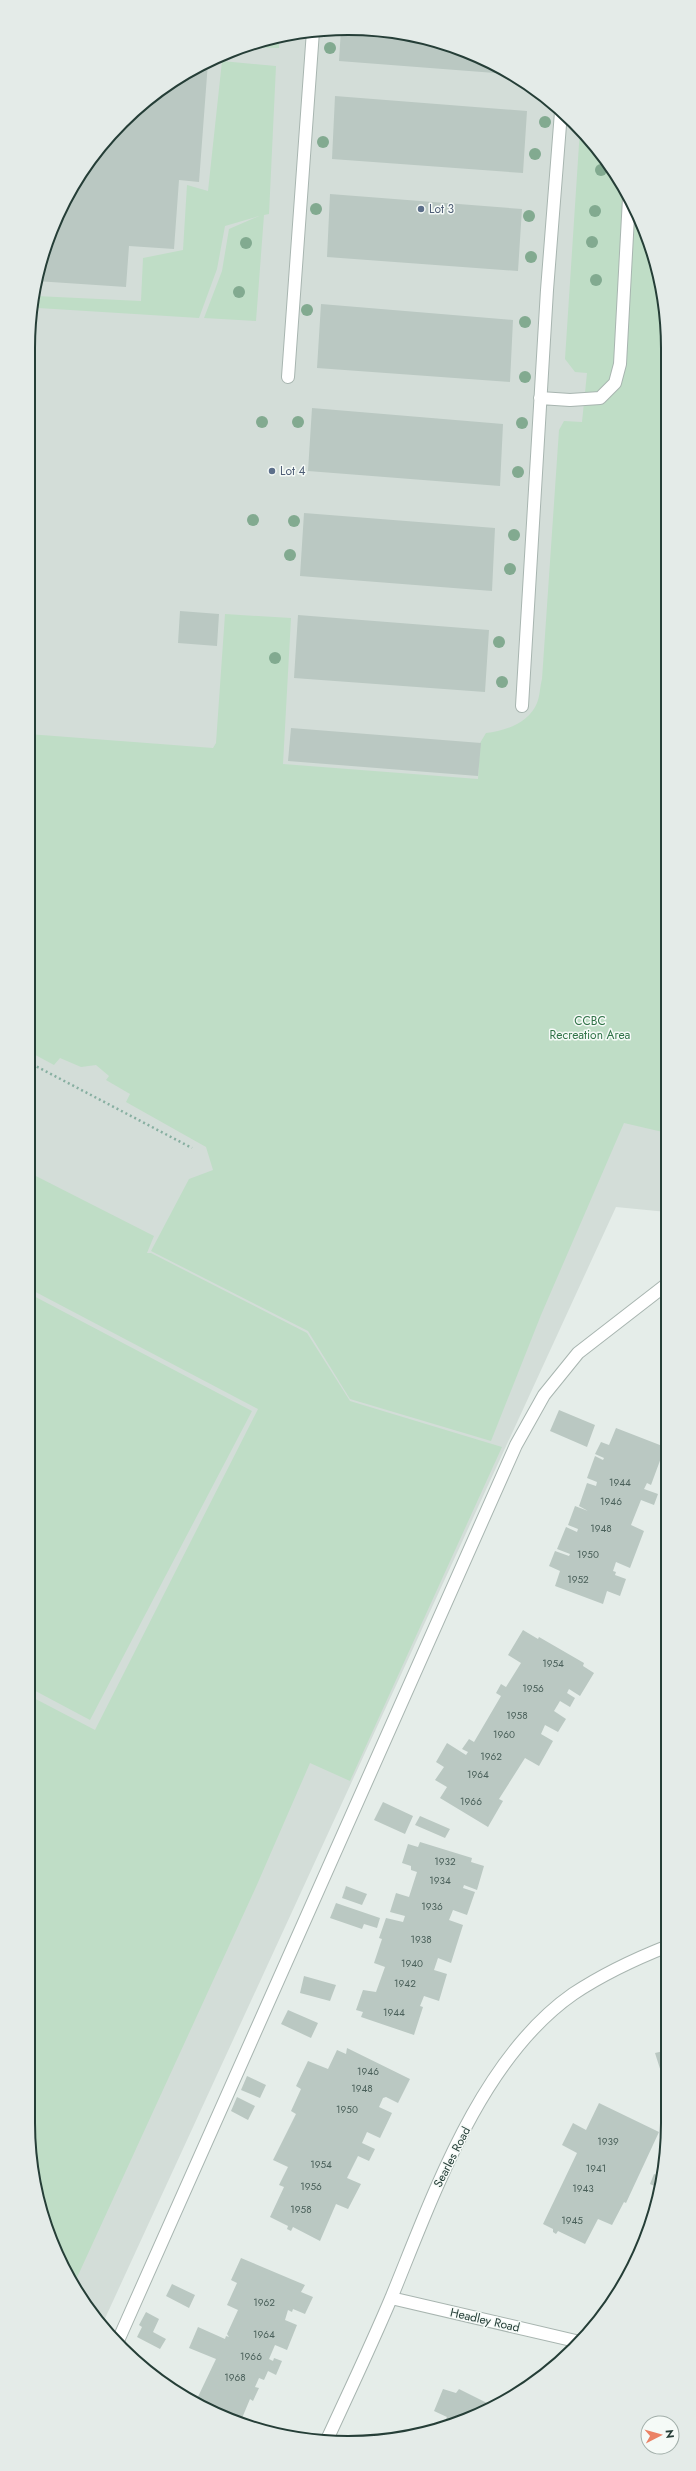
<svg xmlns="http://www.w3.org/2000/svg" width="696" height="2471" font-family="Jost,sans-serif">
	<style>
		.built { fill: #d3ddd8 }
		.green { fill: #bfddc6 }
		.building { fill: #bac8c2 }
		.lines { fill: none; stroke-linecap: round; stroke-linejoin: round }
		.minor-casing { stroke: #a8b5b0; stroke-width: 14 }
		.path { stroke: #87afa1; stroke-width: 2.5; stroke-dasharray: 2 3; stroke-linecap: butt }
		.minor { stroke: #fff; stroke-width: 12 }
		.tree { fill: #82aa90 }
		.service-dot { fill: #5c6f8a; stroke: #f5faf7; stroke-width: 1.5 }
		.labels { text-anchor: middle; stroke-width: 3; stroke-linejoin: round; paint-order: stroke }
		.number-label { font-size: 10px; fill: #4a605a }
		.service-label { font-size: 12px; fill: #4e5e75; stroke: #f5faf7; text-anchor: start }
		.park-label { font-size: 12px; fill: #317348; stroke: #f5faf7 }
		.street-label { font-size: 12px; fill: #253e37; stroke: #f5faf7 }
		.rim { fill: none; stroke: #253e37; stroke-width: 2 }
	</style>
	<rect width="100%" height="100%" fill="#e5ede9"/>
	<!-- built -->
	<path class="built" d="M348,28L410,34L490,61L574,122L635,207L665,306L667,1212L616,1207L102,2325L52,2245L34,2185L28,2123V348L34,286L52,226L82,170L122,122L170,82L225,52L285,34Z"/>
	<!-- green -->
	<path class="green" d="M279,36V48L242,47Z
		M222,61L276,66L269,214L264,215L256,321L204,318L222,271L229,229L259,216L225,226L217,269L199,318L38,308L36,296L141,301L143,258L183,250L187,185L208,191Z
		M580,129L635,207L665,306L667,1133L624,1123L541,1315L491,1441L350,1399L308,1331L151,1251L189,1179L213,1170L206,1147L126,1102L130,1094L106,1080L109,1076L96,1065L81,1067L60,1058L54,1065L28,1051V734L213,748L216,743L225,614L291,618L283,764L478,779L480,743L486,733C505,731 529,723 537,703C540,696 540,686 542,679L559,430L564,421L582,422L587,373L575,372L565,359Z
		M28,1172L154,1236L147,1253H151L307,1333L350,1401L502,1447L350,1781L310,1763L256,1887L75,2282L52,2245L34,2185L28,2123V1695L95,1730L258,1409L28,1288Z
		M28,1293L252,1411L90,1720L28,1687Z"/>
	<!-- building -->
	<path class="building" d="M348,28L410,34L490,61L508,74L339,61L341,29Z
		M208,62L199,182L179,180L174,249L129,246L126,287L36,281L52,226L82,170L122,122L170,82Z
		M335,96L527,111L523,173L332,159Z
		M330,194L522,209L518,271L327,257Z
		M321,304L513,320L510,382L317,368Z
		M312,408L503,424L500,486L308,471Z
		M304,513L495,528L492,591L300,576Z
		M180,611L219,614L217,646L178,643Z
		M298,615L489,630L485,692L294,678Z
		M291,728L481,743L478,776L288,761Z
		M559,1410L595,1425L587,1447L550,1431Z
		M616,1428L665,1447L651,1485L647,1483L644,1489L658,1494L654,1505L641,1500L631,1525L644,1531L630,1568L616,1562L613,1571L616,1572L615,1575L626,1579L620,1596L607,1591L603,1604L555,1586L560,1571L549,1566L555,1551L569,1556L570,1554L557,1549L566,1527L577,1532L578,1529L568,1525L575,1506L588,1511L579,1506L587,1483L596,1486L597,1482L587,1478L595,1456L603,1460L604,1458L595,1454L601,1442L609,1445Z
		M523,1630L538,1639L539,1637L584,1663L583,1666L594,1673L580,1696L569,1689L567,1693L575,1698L570,1707L560,1701L554,1711L566,1719L558,1732L545,1725L541,1734L553,1741L539,1766L525,1758L499,1799L503,1801L488,1827L440,1798L447,1787L435,1780L444,1767L436,1762L447,1743L466,1755L468,1752L462,1749L469,1739L474,1742L501,1696L496,1693L501,1684L506,1687L521,1663L508,1655Z
		M383,1802L413,1816L405,1834L374,1820Z
		M420,1816L450,1829L445,1838L415,1825Z
		M420,1842L472,1858L471,1862L484,1866L477,1890L464,1885L463,1888L475,1892L467,1915L453,1910L449,1920L463,1925L451,1963L438,1958L434,1970L447,1974L439,2001L424,1996L420,2006L423,2007L414,2035L361,2017L363,2012L356,2010L363,1990L376,1992L385,1967L374,1963L382,1939L379,1938L386,1918L403,1922L405,1916L390,1912L396,1893L409,1897L417,1872L411,1870V1866L402,1863L408,1844L418,1847Z
		M346,1886L367,1894L362,1905L342,1898Z
		M336,1903L380,1918L377,1928L364,1924L362,1929L330,1918Z
		M304,1976L336,1985L330,2001L300,1993Z
		M288,2010L318,2023L311,2038L281,2024Z
		M347,2048L410,2079L398,2103L386,2097L383,2098L379,2107L392,2113L380,2138L367,2132L362,2143L375,2149L369,2161L358,2156L347,2178L361,2184L348,2209L336,2204L320,2241L293,2227L291,2231L287,2229L288,2226L270,2217L284,2187L279,2185L288,2167L273,2160L296,2114L291,2111L301,2089L296,2086L308,2061L328,2069L337,2050L346,2054Z
		M668,2050V2094L655,2053Z
		M247,2076L266,2085L260,2098L241,2090Z
		M237,2097L255,2106L248,2120L231,2111Z
		M599,2103L659,2132L626,2203L624,2202L612,2225L598,2219L585,2244L558,2231L556,2234L553,2232V2229L543,2224L577,2153L562,2145L573,2123L586,2130Z
		M654,2174L663,2177L661,2189L650,2184Z
		M241,2258L305,2285L301,2292L313,2297L305,2314L293,2309L292,2312L288,2310L285,2320L297,2325L287,2350L275,2345L269,2359L273,2361L274,2358L282,2361L276,2375L268,2371L264,2380L259,2378L255,2387L259,2388L253,2401L250,2399L240,2423L207,2410L195,2403L216,2359L189,2348L198,2327L225,2339L226,2336L229,2337L227,2334L238,2310L227,2305L237,2283L231,2280Z
		M172,2284L195,2295L189,2308L166,2296Z
		M146,2312L159,2319L153,2332L166,2339L160,2349L137,2337L142,2327L139,2325Z
		M443,2389L456,2393L459,2389L495,2407L441,2428L447,2417L434,2411Z"/>
	<g class="lines">
		<!-- minor casing -->
		<g class="minor-casing">
			<path id="minor" d="M288,377L313,31
				M540,398L570,400L600,398L615,383L620,364L629,198
				M522,706L547,290L561,112
				M391,2298L580,2342
				M117,2343L516,1445L544,1395L578,1353L667,1284
				M326,2442C348,2394 371,2346 392,2296C433,2196 480,2059 573,1994C603,1974 635,1959 668,1946"/>
		</g>
		<!-- path -->
		<path class="path" d="M28,1062L192,1148"/>
		<!-- minor -->
		<use href="#minor" class="minor"/>
	</g>
	<!-- trees -->
	<g class="tree">
		<circle cx="330" cy="48" r="6"/>
		<circle cx="545" cy="122" r="6"/>
		<circle cx="323" cy="142" r="6"/>
		<circle cx="535" cy="154" r="6"/>
		<circle cx="601" cy="170" r="6"/>
		<circle cx="316" cy="209" r="6"/>
		<circle cx="595" cy="211" r="6"/>
		<circle cx="529" cy="216" r="6"/>
		<circle cx="592" cy="242" r="6"/>
		<circle cx="246" cy="243" r="6"/>
		<circle cx="531" cy="257" r="6"/>
		<circle cx="596" cy="280" r="6"/>
		<circle cx="239" cy="292" r="6"/>
		<circle cx="307" cy="310" r="6"/>
		<circle cx="525" cy="322" r="6"/>
		<circle cx="525" cy="377" r="6"/>
		<circle cx="262" cy="422" r="6"/>
		<circle cx="298" cy="422" r="6"/>
		<circle cx="522" cy="423" r="6"/>
		<circle cx="518" cy="472" r="6"/>
		<circle cx="253" cy="520" r="6"/>
		<circle cx="294" cy="521" r="6"/>
		<circle cx="514" cy="535" r="6"/>
		<circle cx="290" cy="555" r="6"/>
		<circle cx="510" cy="569" r="6"/>
		<circle cx="499" cy="642" r="6"/>
		<circle cx="275" cy="658" r="6"/>
		<circle cx="502" cy="682" r="6"/>
	</g>
	<!-- markers -->
	<g class="service-dot">
		<circle cx="421" cy="209" r="4"/>
		<circle cx="272" cy="471" r="4"/>
	</g>
	<g class="labels">
		<!-- number labels -->
		<g class="number-label">
			<text x="620" y="1486">1944</text>
			<text x="611" y="1505">1946</text>
			<text x="601" y="1532">1948</text>
			<text x="588" y="1558">1950</text>
			<text x="578" y="1583">1952</text>
			<text x="553" y="1667">1954</text>
			<text x="533" y="1692">1956</text>
			<text x="517" y="1719">1958</text>
			<text x="504" y="1738">1960</text>
			<text x="491" y="1760">1962</text>
			<text x="478" y="1778">1964</text>
			<text x="471" y="1805">1966</text>
			<text x="445" y="1865">1932</text>
			<text x="440" y="1884">1934</text>
			<text x="432" y="1910">1936</text>
			<text x="421" y="1943">1938</text>
			<text x="412" y="1967">1940</text>
			<text x="405" y="1987">1942</text>
			<text x="394" y="2016">1944</text>
			<text x="368" y="2075">1946</text>
			<text x="362" y="2092">1948</text>
			<text x="347" y="2113">1950</text>
			<text x="608" y="2145">1939</text>
			<text x="321" y="2168">1954</text>
			<text x="596" y="2172">1941</text>
			<text x="311" y="2190">1956</text>
			<text x="583" y="2192">1943</text>
			<text x="301" y="2213">1958</text>
			<text x="572" y="2224">1945</text>
			<text x="264" y="2306">1962</text>
			<text x="264" y="2338">1964</text>
			<text x="251" y="2360">1966</text>
			<text x="235" y="2381">1968</text>
		</g>
		<!-- service labels -->
		<g class="service-label">
			<text x="429" y="213">Lot 3</text>
			<text x="280" y="475">Lot 4</text>
		</g>
		<!-- park labels -->
		<g class="park-label">
			<text x="590" y="1025">CCBC<tspan x="590" dy="14">Recreation Area</tspan></text>
		</g>
		<!-- street labels -->
		<g class="street-label">
			<text transform="translate(452 2157) rotate(-63)" y="4">Searles Road</text>
			<text transform="translate(485 2320) rotate(13)" y="4">Headley Road</text>
		</g>
	</g>
	<!-- crop -->
	<path d="M0 0H696V2471H0ZM348 35H348A313 313 0 0 1 661 348V2123A313 313 0 0 1 348 2436H348A313 313 0 0 1 35 2123V348A313 313 0 0 1 348 35Z" fill="#e4ebe8" fill-rule="evenodd"/>
	<path class="rim" d="M348 35H348A313 313 0 0 1 661 348V2123A313 313 0 0 1 348 2436H348A313 313 0 0 1 35 2123V348A313 313 0 0 1 348 35Z"/>
	<!-- north arrow -->
	<g transform="translate(660 2435) rotate(84)"><circle r="19" fill="#f5faf7" stroke="#a2afaa"/>
	<path d="M0-3L7 15L0 10L-7 15Z" fill="#eb8265"/>
	<text y="-6" font-size="11" font-weight="bold" text-anchor="middle" fill="#253e37">N</text>
	</g>
</svg>
